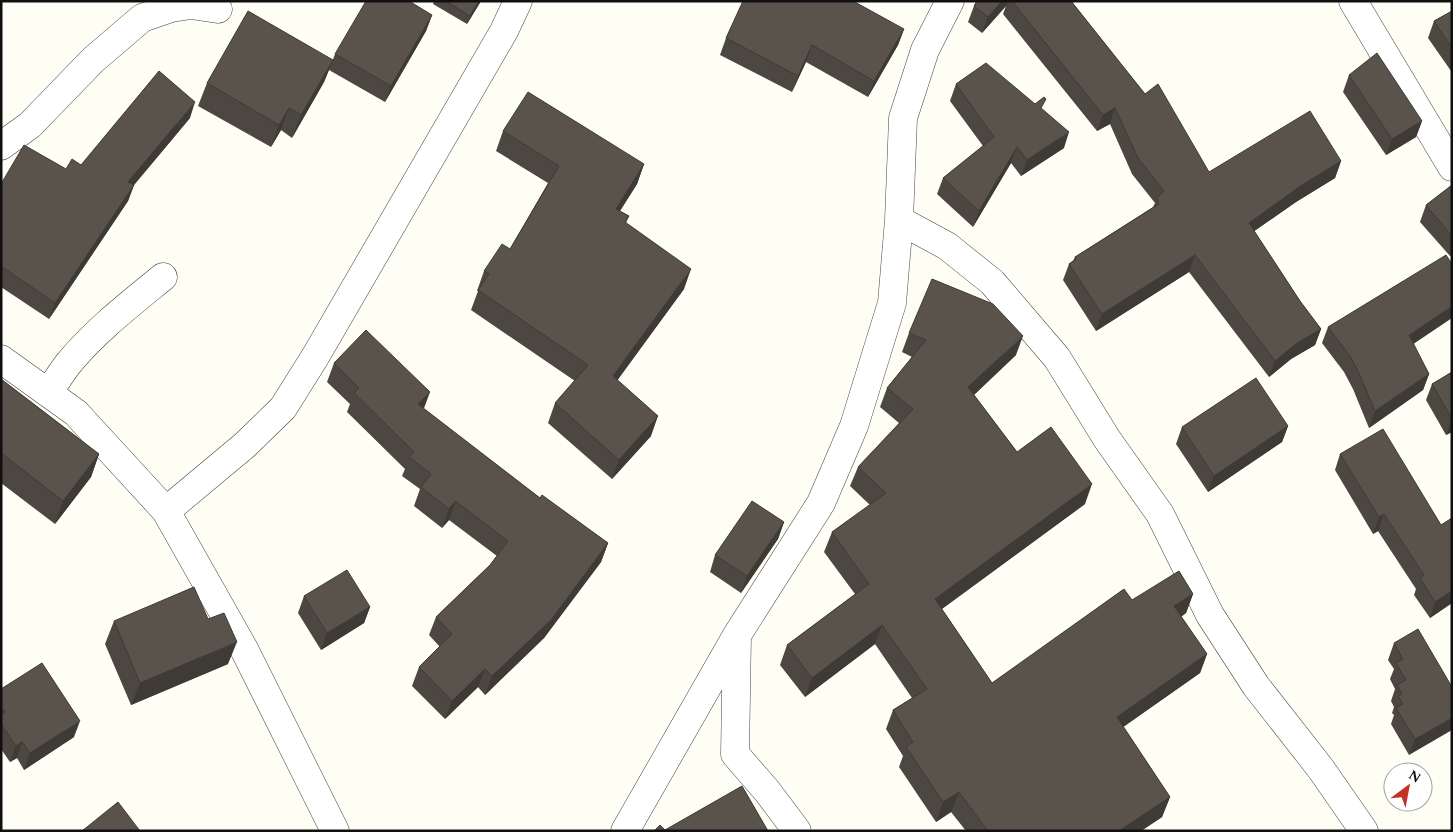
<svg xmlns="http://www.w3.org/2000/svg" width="1453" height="832" font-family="Spectral,serif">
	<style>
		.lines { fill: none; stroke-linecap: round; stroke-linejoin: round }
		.minor-casing { stroke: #434343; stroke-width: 29 }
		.minor { stroke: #fff; stroke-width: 28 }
		.wall { fill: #4d4741 }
		.shaded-wall { fill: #3e3a35 }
		.building { fill: #59534c; stroke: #3e3a35 }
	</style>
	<rect width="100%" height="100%" fill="#fffef4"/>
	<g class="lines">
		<!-- minor casing -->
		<g class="minor-casing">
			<path id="minor" d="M1353,1L1452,167
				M1,146L30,125L93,60L142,18L171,8L191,5L218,9
				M899,220L947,246L992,282L1057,358L1107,439L1160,514L1210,615L1256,686L1321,769L1364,831
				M1,359L76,413L166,511L244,649L335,831
				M48,393C55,383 61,373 68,364C95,331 130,304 163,277
				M166,511L245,445L283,408L315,357L504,31L518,1
				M737,636L735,754L767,791L797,831
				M625,831L737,635L821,503L854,426L892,303L899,220L903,118L925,50L950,1"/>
		</g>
		<!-- minor -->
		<use href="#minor" class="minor"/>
	</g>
	<!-- wall -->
	<path class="wall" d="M434,1H481L467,24L433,4Z
		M977,1H1071L1145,94L1209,172L1341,161L1335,178L1296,202L1254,231L1300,301L1321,329L1315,345L1291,359L1269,377L1189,272L1096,331L1063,280L1069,264L1073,261L1075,257L1153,207L1155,203L1132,174L1110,124L1097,131L1003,14L1006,6L982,33L968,22L974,6Z
		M1452,11V70L1451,71L1428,38L1434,21Z
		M432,15L426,31L385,102L329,70L335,54Z
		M904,29L898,45L868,97L806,62L792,92L720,55L726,38Z
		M333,60L324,82L292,138L281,130L271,147L198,106L207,83Z
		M1349,75L1422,121L1416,137L1386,155L1343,92Z
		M956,84L1042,110L1064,148L1021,176L1011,163L973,227L937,194L943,178L983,146L950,101Z
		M190,118L134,185L128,201L49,319L1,287V184L66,169L81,165Z
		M503,131L644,164L637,184L620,211L629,216L626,223L684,289L617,380L651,436L612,479L548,423L555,403L575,381L471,310L478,291H477L484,271L510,249L548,183L496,151Z
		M1452,185V255L1450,256L1420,222L1426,205Z
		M1328,327L1413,344L1429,374L1423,390L1369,428L1353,389L1344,372L1322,343Z
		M909,333L1016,355L974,395L1017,452L1085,504L942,609L992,683L1132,600L1193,594L1186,613L1181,617L1207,654L1200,673L1123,727L1170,797L1162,817L1141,831H966L951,812L936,822L899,767L903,756L886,729L893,710L912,698L875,644L805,697L780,665L787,645L855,594L824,552L832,532L870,505L850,486L858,467L899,423L880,407L887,388L912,357L902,352Z
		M334,363L424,409L540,498L608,543L601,562L544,638L485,695L478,687L445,719L412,686L419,667L440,647L429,635L436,617L490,565L497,556L449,520L442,528L414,506L420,489L402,476L405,469L347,412L350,404L327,382Z
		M1452,372V432L1446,435L1426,400L1432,384Z
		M1,379L99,454L91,477L55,524L1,483Z
		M1288,426L1282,442L1208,492L1176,444L1182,427Z
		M1340,454L1441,525L1452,518V603L1430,618L1414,595L1416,589L1378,531L1373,534L1335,470Z
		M784,522L778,539L741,593L710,572L715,555Z
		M304,596L370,607L364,623L321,650L298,613Z
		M114,621L228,664L131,705L105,644Z
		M1394,643L1452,687L1409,755L1391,724L1394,715L1392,713L1394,707L1391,701L1395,689L1390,679L1394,669L1388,660Z
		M1,689L74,737L24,770L17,758L10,762L1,749Z"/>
	<!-- shaded-wall -->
	<path class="shaded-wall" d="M479,1H481L467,24L470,16Z
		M1002,1H1008L1006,6L982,33L988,17Z
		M432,15L426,31L385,102L391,86Z
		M904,29L898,45L868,97L874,81Z
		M812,45L806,62L792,92L798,76Z
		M333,60L324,82L292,138L301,115Z
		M195,102L190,118L123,198L128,182Z
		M289,108L281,130L271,147L279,125Z
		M1115,108L1110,124L1097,131L1103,115Z
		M1422,121L1416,137L1386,155L1392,139Z
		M1069,132L1064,148L1021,176L1027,160Z
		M1017,147L1011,163L973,227L979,211Z
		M1341,161L1335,178L1296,202L1243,239L1249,223L1302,185Z
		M644,164L637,184L609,228L616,209Z
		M134,185L128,201L49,319L55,303Z
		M1195,255L1189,272L1096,331L1102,314Z
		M691,269L684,289L606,396L613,376Z
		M1452,306V318L1403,351L1409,335Z
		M1321,329L1315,345L1291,359L1269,377L1275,361L1297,343Z
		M1023,336L1016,355L961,407L968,387Z
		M1429,374L1423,390L1369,428L1375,411Z
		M430,392L423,411L418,404Z
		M658,416L651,436L612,479L619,460Z
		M1452,419V432L1446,435Z
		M1288,426L1282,442L1208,492L1214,476Z
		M99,454L91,477L55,524L63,501Z
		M1092,484L1085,504L928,619L935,599Z
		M455,501L449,520L442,528L449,509Z
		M1384,514L1378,531L1373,534L1379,517Z
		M784,522L778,539L741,593L747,576Z
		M608,543L601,562L544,638L485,695L492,676Z
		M1452,591V603L1430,618L1435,602Z
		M1193,594L1186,613L1167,626L1174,606Z
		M370,607L364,623L321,650L327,633Z
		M882,625L875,644L805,697L812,678Z
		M237,642L228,664L131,705L140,683Z
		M1207,654L1200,673L1109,737L1117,717Z
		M485,669L478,687L445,719L452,701Z
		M1452,718V730L1409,755L1415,739Z
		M80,721L74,737L24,770L30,753Z
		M22,742L17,758L10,762L16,746Z
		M959,792L951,812L936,822L943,802Z
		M1170,797L1162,817L1141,831H1119Z"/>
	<!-- building -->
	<path class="building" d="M366,1H409L432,15L391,86L335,54Z
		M446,1H479L470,16Z
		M743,1H853L904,29L874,81L812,45L798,76L726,38Z
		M977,1H1002L988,17L974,6Z
		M1012,1H1071L1145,94L1158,84L1209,172L1310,111L1341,161L1302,185L1249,223L1300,301L1321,329L1297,343L1275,361L1195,255L1102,314L1069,264L1076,259L1075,257L1159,204L1157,198L1164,191L1138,158L1115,108L1103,115Z
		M248,11L333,60L301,115L289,108L279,125L207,83Z
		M1452,11V48L1434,21Z
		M1377,53L1422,121L1392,139L1349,75Z
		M986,63L1035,104L1044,97L1046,99L1041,108L1069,132L1027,160L1017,147L979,211L943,178L994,137L956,84Z
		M159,71L195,102L128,182L134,185L55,303L1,266V184L24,145L66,169L72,159L81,165Z
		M528,92L644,164L616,209L629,216L625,222L691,269L613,376L658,416L619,460L555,403L588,365L478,290L489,274L484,271L502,244L510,249L559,166L503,131Z
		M1452,185V236L1426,205Z
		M1446,255L1452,264V306L1409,335L1429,374L1375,411L1359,373L1350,356L1328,327Z
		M932,279L993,304L1023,336L968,387L1017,452L1051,427L1092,484L935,599L992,683L1124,589L1132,600L1179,571L1193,594L1174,606L1207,654L1117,717L1170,797L1119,831H1114L1113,829L1111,831H988L959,792L943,802L906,747L913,742L893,710L927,689L882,625L812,678L787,645L869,584L832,532L886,493L858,467L913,409L887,388L926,340L909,333Z
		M366,330L430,392L418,404L540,498L542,495L608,543L551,620L492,676L485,669L452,701L419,667L452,634L436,617L490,565L508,541L455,501L449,509L421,487L431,474L409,457L414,452L354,393L359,388L334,363Z
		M1452,372V419L1432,384Z
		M1256,378L1288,426L1214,476L1182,427Z
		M1,379L99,454L63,501L1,453Z
		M1383,429L1441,525L1452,518V591L1435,602L1420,578L1424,575L1384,514L1379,517L1340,454Z
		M752,501L784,522L747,576L715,555Z
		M347,570L370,607L327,633L304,596Z
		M194,587L208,619L224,613L237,642L140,683L114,621Z
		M1418,629L1452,687V718L1415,739L1396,708L1403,704L1398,696L1402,694L1397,685L1406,680L1396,663L1403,659L1394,643Z
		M42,663L80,721L30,753L22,742L16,746L1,724V715L5,712L1,707V689Z
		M742,786L768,831H654L660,825L665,830Z
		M118,802L140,831H82Z"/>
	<!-- border -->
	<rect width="1453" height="832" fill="none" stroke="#101010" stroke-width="5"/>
	<!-- north arrow -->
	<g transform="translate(1408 787) rotate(32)"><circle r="24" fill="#ffffff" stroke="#9f9f9f"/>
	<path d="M0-4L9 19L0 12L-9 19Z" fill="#c33325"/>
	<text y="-8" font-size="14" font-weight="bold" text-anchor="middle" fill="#101010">N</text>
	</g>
</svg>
